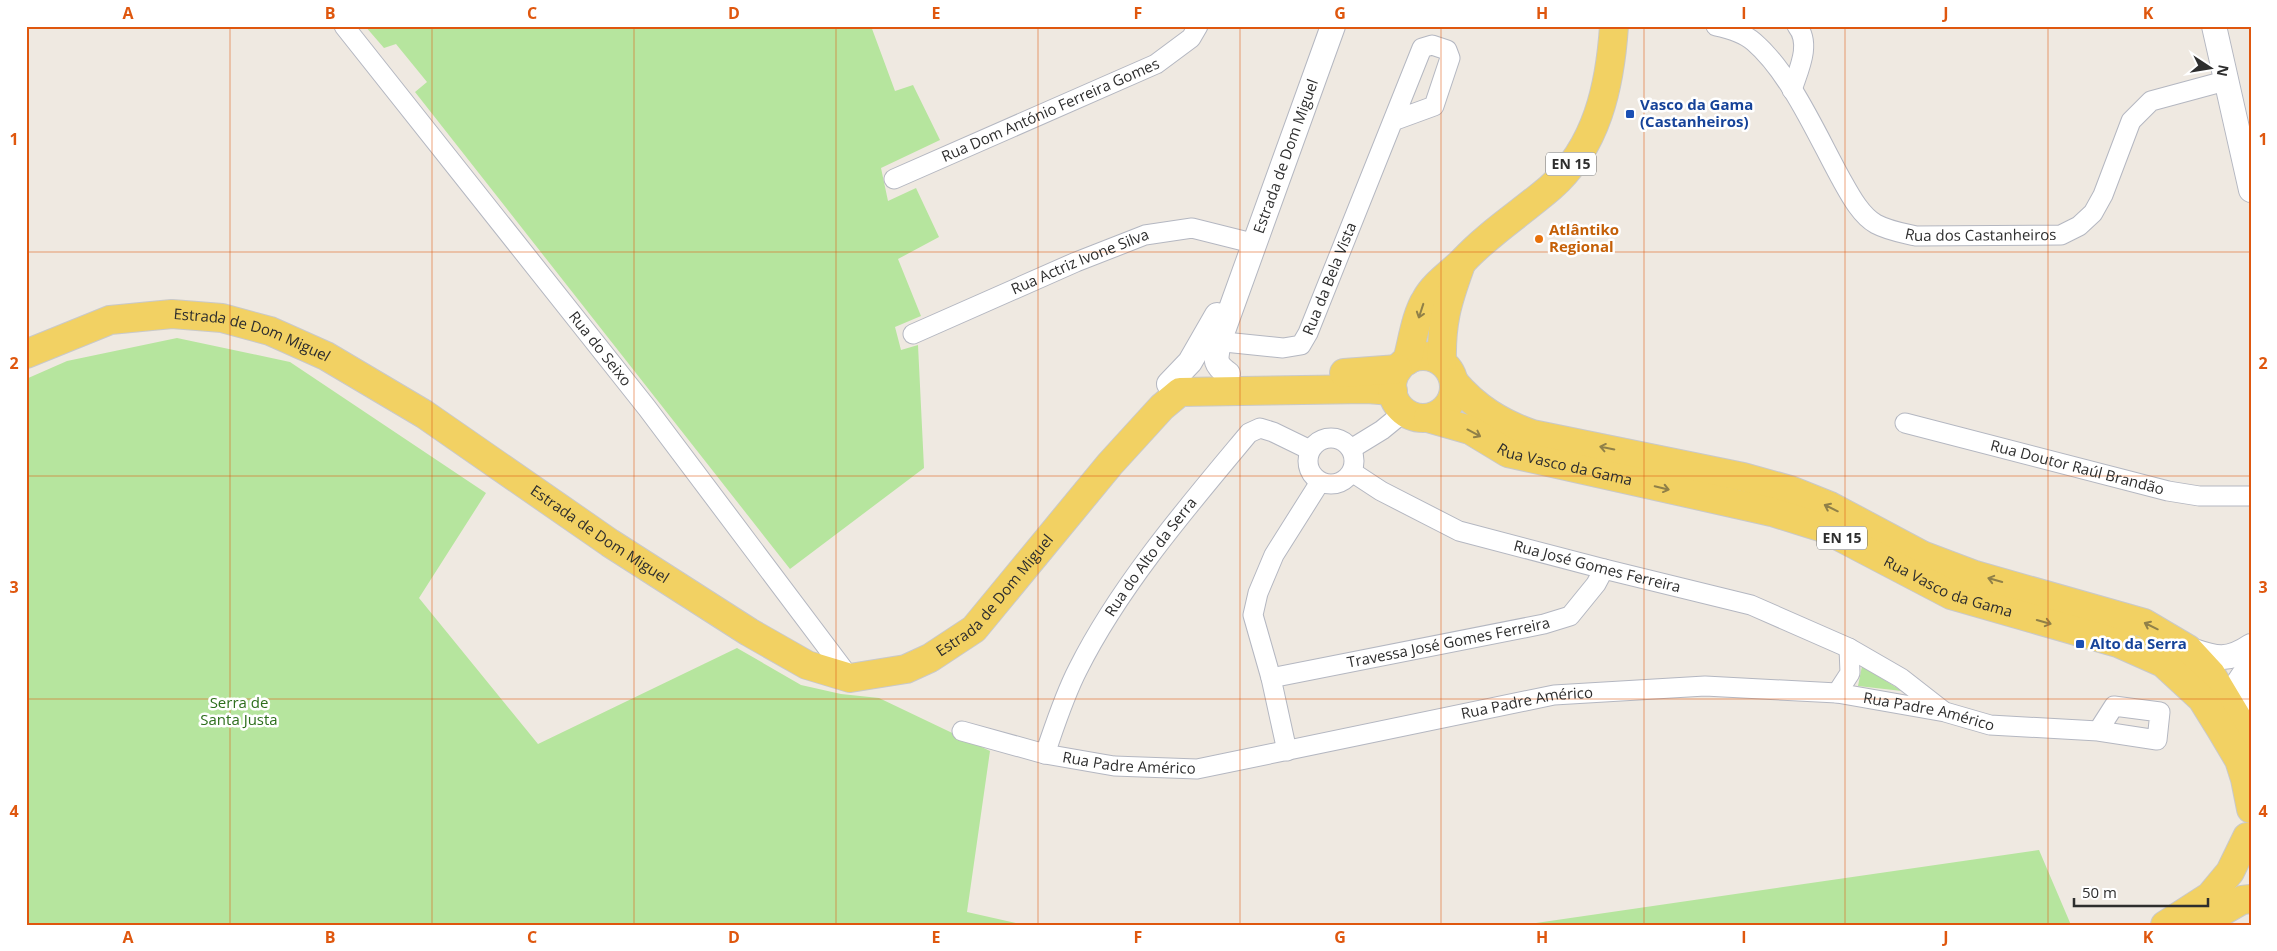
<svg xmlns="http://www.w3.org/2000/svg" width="2277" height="951" font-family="'Open Sans',sans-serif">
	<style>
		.green { fill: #b6e59e }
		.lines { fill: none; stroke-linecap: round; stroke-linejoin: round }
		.minor-casing { stroke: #b4b7c1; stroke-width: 21 }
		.tertiary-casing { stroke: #b4b7c1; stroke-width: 26 }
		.primary-casing { stroke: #c9c9c9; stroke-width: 30 }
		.minor { stroke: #fff; stroke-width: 19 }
		.tertiary { stroke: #fff; stroke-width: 24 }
		.primary { stroke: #f2d163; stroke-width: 28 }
		.oneway { stroke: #908048 }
		.grid { fill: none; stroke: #df570e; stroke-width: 1; stroke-opacity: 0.55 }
		.transit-dot { fill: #1a4fb4; stroke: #fff; stroke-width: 2 }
		.food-dot { fill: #e8710a; stroke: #fff; stroke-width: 2 }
		.labels { text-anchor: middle; stroke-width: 5; stroke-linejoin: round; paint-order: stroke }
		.shield { fill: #fff; stroke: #6d6d6d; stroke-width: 1 }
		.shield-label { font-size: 14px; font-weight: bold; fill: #2e2e2e }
		.transit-label { font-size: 15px; font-weight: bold; fill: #164399; stroke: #fff; text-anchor: start }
		.street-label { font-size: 15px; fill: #2e2e2e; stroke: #fff }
		.food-label { font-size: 15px; font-weight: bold; fill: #c56008; stroke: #fff; text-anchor: start }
		.park-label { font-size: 15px; fill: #2c6e1b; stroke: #fff }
		.neatline { fill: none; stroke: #df570e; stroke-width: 2 }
		.grid-label { font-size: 16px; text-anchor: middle; font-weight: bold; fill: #df570e }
	</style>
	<rect width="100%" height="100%" fill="#efe9e1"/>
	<!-- green -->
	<path class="green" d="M365,26H871L895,91L913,85L940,140L881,168L888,201L916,188L939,237L898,259L921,316L895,327L901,350L918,345L924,468L790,569L415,92L427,82L396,44L384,48Z
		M177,338L290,362L486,493L419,598L538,744L737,648L801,685L841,694L879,698L990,751L967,912L1025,925H26V379L67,361Z
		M1862,666L1902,691L1858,686Z
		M2039,850L2071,925H1522Z"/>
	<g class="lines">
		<!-- minor casing -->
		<g class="minor-casing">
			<g id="minor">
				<path id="s1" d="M344,26L647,408L850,678"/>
				<path id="s2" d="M1716,26C1730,29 1744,33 1754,42C1790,73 1817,135 1840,177C1849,193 1860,215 1876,224C1889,231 1903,233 1916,236L2061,235L2079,226L2093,213L2103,195L2131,121L2151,101L2225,81"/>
				<path d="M1792,90C1798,71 1812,44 1797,26"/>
				<path id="s3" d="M894,179L1156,64L1191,38L1198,26"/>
				<path id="s4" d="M913,334L1076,262L1145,235L1192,228L1256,244"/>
				<path id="s5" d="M1205,340L1283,348L1301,345L1308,333L1422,48L1432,45L1447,50L1450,58L1434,106L1393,121"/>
				<path id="s6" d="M1905,423L2168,491L2199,496H2251"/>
				<circle cx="1331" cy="461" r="23"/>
				<path d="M1351,449L1382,430L1404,412"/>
				<path id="s7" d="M1352,472L1381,491L1459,531L1604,569L1751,605L1849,648L1901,678L1942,710"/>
				<path id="s8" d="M1271,678L1544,624L1570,616L1596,584L1604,569"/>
				<path d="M1837,693L1850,673L1849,648"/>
				<path id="s9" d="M962,731L1045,754L1114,766L1197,769L1554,695L1705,686L1837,693L1945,712L1990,725L2098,731L2157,740L2160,712L2114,706L2098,731"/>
				<path d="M1287,751L1271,678L1253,615L1258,593L1274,555L1320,482"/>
				<path id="s10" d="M1045,754C1055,725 1064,696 1078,669C1120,585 1189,505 1249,433L1260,428L1273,432L1310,450"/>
			</g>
		</g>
		<!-- tertiary casing -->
		<g class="tertiary-casing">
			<g id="tertiary">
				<path d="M2214,26L2251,190"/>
				<path id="s11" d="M1228,374C1213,363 1216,359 1219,342L1333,26"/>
				<path d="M1169,384L1190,362L1217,315"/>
				<path d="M2188,649C2215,658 2226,663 2251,646"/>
				<path d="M2212,697L2239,701L2251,700"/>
				<path d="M2224,712L2227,700L2251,664"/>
			</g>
		</g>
		<!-- primary casing -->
		<g class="primary-casing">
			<g id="primary">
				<path id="s12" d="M26,354L110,320L172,314L222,318L270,331L326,356L424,414L610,543L749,632L807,665L850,678L906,669L930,658L974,629L1110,464L1162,407L1180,392L1367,389L1393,391"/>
				<circle cx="1423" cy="387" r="31"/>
				<path d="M1407,361C1412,343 1416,314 1426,299C1434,284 1451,273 1463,261C1489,233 1521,213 1550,188C1597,147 1610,86 1614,26"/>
				<path d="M1442,362C1441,323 1447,303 1460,267"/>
				<path d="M1344,373L1398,369"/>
				<path d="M1454,382C1476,408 1501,423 1532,434L1743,477L1790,490L1830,506L1922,555L1975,575L2144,623L2188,649L2211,674L2251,741"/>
				<path id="s13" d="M1428,418L1470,430L1508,453L1772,512L1823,528L1951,595L2118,643L2163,663L2202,699L2220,728L2239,760L2245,779L2251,809"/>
				<path d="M2165,925L2210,896L2230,872L2247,837"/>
				<path d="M2199,925L2242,900L2251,899"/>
			</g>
		</g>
		<!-- minor -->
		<use href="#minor" class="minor"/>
		<!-- tertiary -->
		<use href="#tertiary" class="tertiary"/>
		<!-- primary -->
		<use href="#primary" class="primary"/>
	</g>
	<!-- one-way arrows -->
	<defs><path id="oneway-shaft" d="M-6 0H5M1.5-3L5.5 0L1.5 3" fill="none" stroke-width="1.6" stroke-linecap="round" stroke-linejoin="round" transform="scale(1.25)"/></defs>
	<g class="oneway">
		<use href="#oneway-shaft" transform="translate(1421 311) rotate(108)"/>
		<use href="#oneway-shaft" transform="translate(1474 433) rotate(28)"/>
		<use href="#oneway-shaft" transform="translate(1607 448) rotate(-169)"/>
		<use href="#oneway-shaft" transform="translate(1662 488) rotate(13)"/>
		<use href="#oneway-shaft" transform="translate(1831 508) rotate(-154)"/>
		<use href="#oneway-shaft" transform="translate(1995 580) rotate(-164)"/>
		<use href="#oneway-shaft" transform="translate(2044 622) rotate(16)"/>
		<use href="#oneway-shaft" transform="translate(2151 626) rotate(-154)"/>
	</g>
	<!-- grid -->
	<path class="grid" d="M230,26V925M432,26V925M634,26V925M836,26V925M1038,26V925M1240,26V925M1441,26V925M1644,26V925M1845,26V925M2048,26V925M26,252H2251M26,476H2251M26,699H2251"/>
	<!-- markers -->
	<g class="transit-dot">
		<rect x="1625" y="109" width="10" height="10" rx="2.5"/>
		<rect x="2075" y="639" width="10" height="10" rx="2.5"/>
	</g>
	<circle class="food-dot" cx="1539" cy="239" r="5"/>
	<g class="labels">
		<!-- shield labels -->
		<g class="shield">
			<rect x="1546" y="152.5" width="50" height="23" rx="4"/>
			<rect x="1817" y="526.5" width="50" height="23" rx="4"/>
		</g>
		<g class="shield-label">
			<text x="1571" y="169">EN 15</text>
			<text x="1842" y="543">EN 15</text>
		</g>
		<!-- transit labels -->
		<g class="transit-label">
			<text x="1640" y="110">Vasco da Gama<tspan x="1640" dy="17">(Castanheiros)</tspan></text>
			<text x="2090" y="649">Alto da Serra</text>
		</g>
		<!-- street labels -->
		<g class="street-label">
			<text dy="5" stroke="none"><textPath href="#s3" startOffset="171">Rua Dom António Ferreira Gomes</textPath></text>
			<text dy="5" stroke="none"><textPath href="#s11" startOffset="234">Estrada de Dom Miguel</textPath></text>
			<text dy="5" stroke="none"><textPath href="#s2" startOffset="369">Rua dos Castanheiros</textPath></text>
			<text dy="5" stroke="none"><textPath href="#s4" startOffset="182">Rua Actriz Ivone Silva</textPath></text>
			<text dy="5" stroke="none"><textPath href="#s5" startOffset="169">Rua da Bela Vista</textPath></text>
			<text dy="5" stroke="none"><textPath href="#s12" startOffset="236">Estrada de Dom Miguel</textPath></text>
			<text dy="5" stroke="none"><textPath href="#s1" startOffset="412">Rua do Seixo</textPath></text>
			<text dy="5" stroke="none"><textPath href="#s13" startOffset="146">Rua Vasco da Gama</textPath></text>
			<text dy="5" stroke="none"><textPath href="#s6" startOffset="178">Rua Doutor Raúl Brandão</textPath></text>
			<text dy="5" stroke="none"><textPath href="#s12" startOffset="641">Estrada de Dom Miguel</textPath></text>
			<text dy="5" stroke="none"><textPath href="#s10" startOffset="225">Rua do Alto da Serra</textPath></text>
			<text dy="5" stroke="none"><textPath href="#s7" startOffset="265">Rua José Gomes Ferreira</textPath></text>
			<text dy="5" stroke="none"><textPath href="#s13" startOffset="551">Rua Vasco da Gama</textPath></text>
			<text dy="5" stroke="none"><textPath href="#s12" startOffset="1105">Estrada de Dom Miguel</textPath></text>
			<text dy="5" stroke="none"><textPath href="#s8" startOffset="181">Travessa José Gomes Ferreira</textPath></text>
			<text dy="5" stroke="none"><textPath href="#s9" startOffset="576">Rua Padre Américo</textPath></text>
			<text dy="5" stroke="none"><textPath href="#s9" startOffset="981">Rua Padre Américo</textPath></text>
			<text dy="5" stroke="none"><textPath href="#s9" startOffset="171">Rua Padre Américo</textPath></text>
		</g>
		<!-- food labels -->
		<g class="food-label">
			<text x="1549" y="235">Atlântiko<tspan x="1549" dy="17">Regional</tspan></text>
		</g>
		<!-- park labels -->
		<g class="park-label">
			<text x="239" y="708">Serra de<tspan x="239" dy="17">Santa Justa</tspan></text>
		</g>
	</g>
	<!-- border -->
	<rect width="2277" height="951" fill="none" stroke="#ffffff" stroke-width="55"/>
	<!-- north arrow -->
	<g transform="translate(2210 68) rotate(102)" stroke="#ffffff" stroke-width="4" paint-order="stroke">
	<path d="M0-4L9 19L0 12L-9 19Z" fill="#2e2e2e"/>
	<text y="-8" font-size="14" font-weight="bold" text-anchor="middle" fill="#2e2e2e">N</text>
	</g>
	<!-- scale -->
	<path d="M2074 898v8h134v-8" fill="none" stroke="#2e2e2e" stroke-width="2.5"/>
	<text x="2082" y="898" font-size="15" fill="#2e2e2e" stroke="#ffffff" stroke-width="4" paint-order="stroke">50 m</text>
	<rect x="28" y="28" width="2222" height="896" class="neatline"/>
	<g class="grid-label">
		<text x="128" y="19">A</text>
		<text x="330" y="19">B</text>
		<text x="532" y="19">C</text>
		<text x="734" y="19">D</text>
		<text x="936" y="19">E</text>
		<text x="1138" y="19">F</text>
		<text x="1340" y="19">G</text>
		<text x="1542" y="19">H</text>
		<text x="1744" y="19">I</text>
		<text x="1946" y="19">J</text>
		<text x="2148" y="19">K</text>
		<text x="14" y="145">1</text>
		<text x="2263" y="145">1</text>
		<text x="14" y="369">2</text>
		<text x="2263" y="369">2</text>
		<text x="14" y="593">3</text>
		<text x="2263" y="593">3</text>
		<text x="14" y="817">4</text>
		<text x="2263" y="817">4</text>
		<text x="128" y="943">A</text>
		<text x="330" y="943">B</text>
		<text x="532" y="943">C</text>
		<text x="734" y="943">D</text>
		<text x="936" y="943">E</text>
		<text x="1138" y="943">F</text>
		<text x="1340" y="943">G</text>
		<text x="1542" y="943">H</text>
		<text x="1744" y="943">I</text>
		<text x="1946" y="943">J</text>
		<text x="2148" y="943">K</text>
	</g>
</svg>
